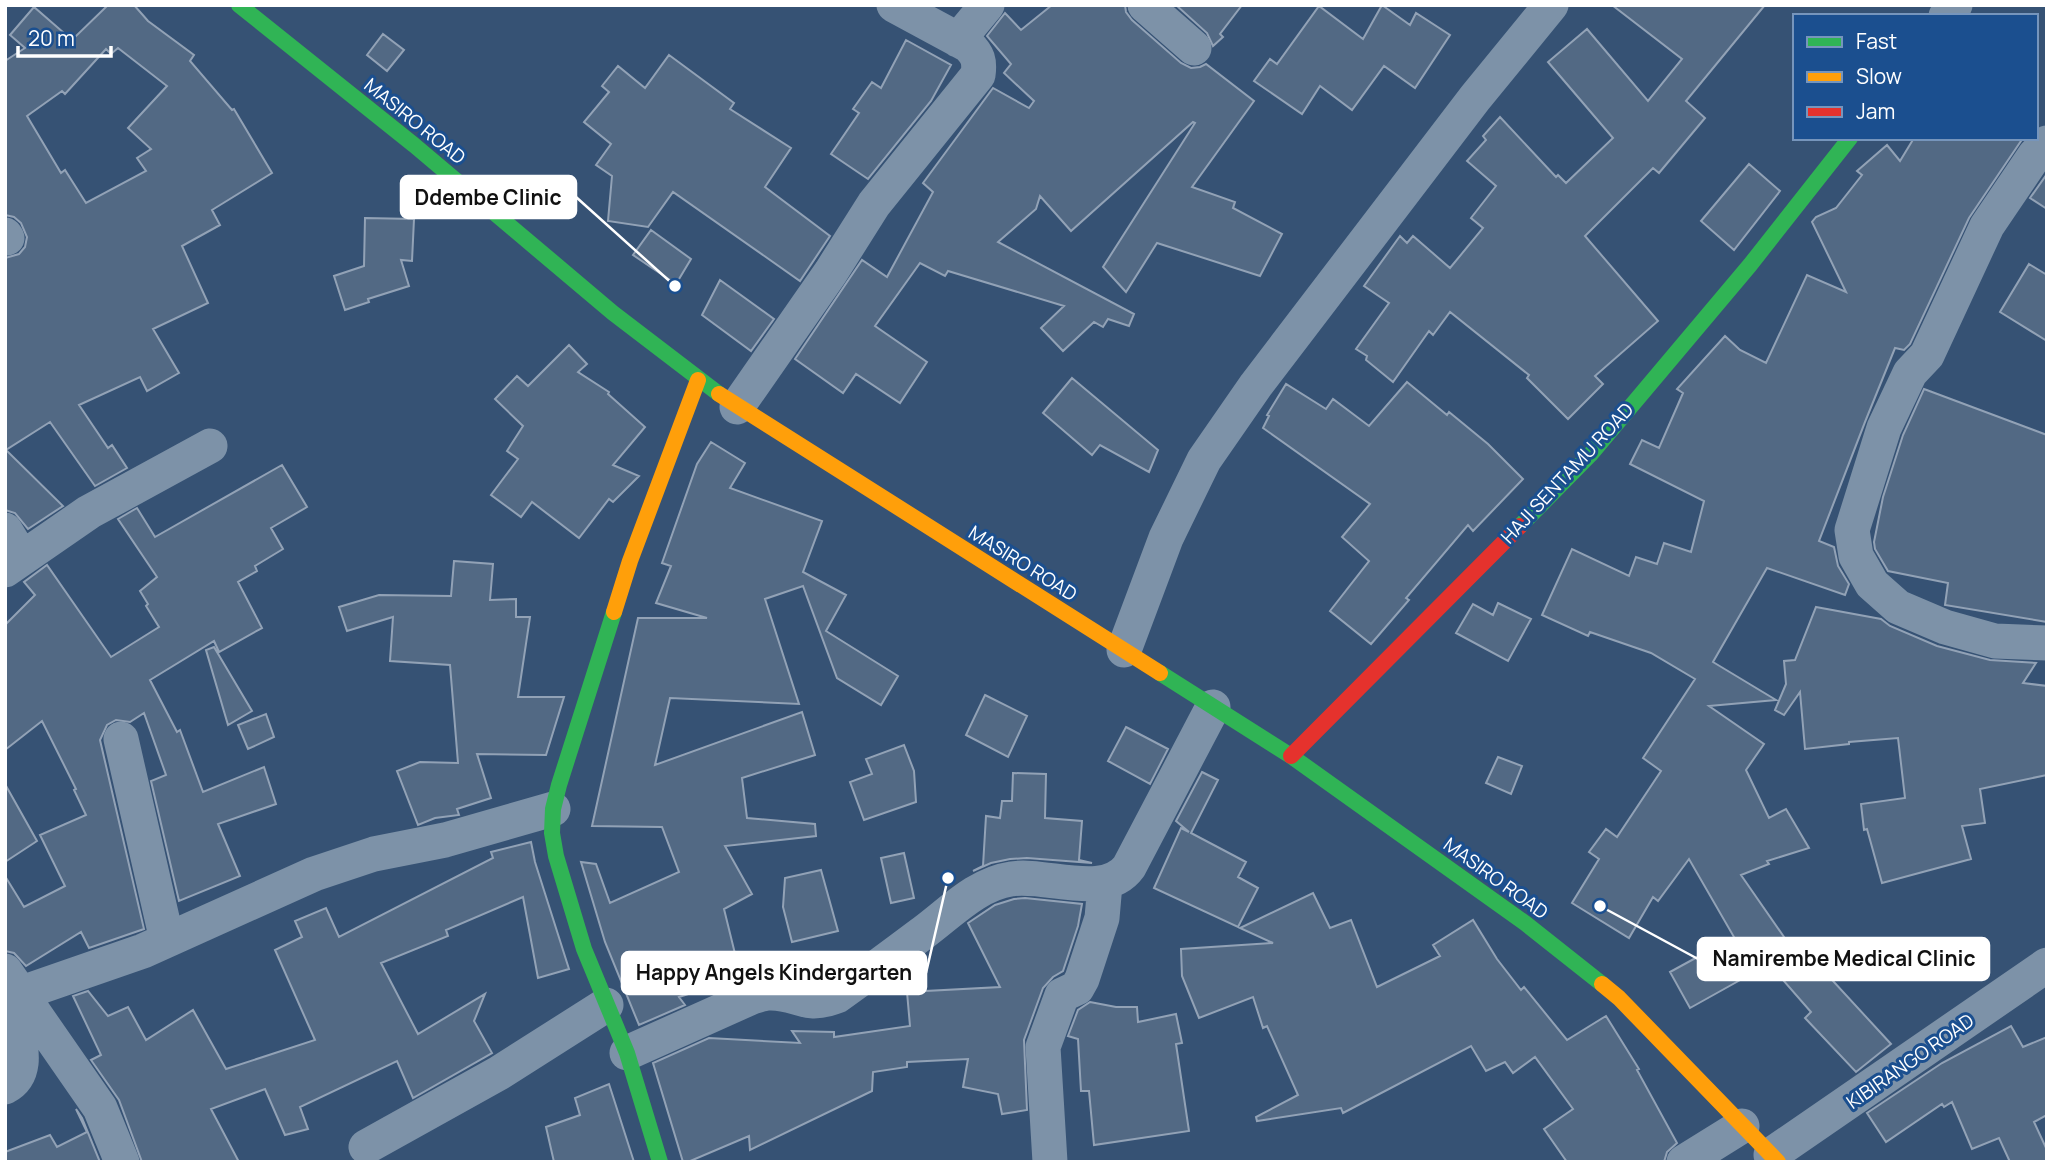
<svg xmlns="http://www.w3.org/2000/svg" width="2052" height="1167" font-family="Manrope,sans-serif">
	<style>
		.building { fill: #526984; stroke: #92a2b6; stroke-width: 2; fill-rule: evenodd }
		.lines { fill: none; stroke-linecap: round; stroke-linejoin: round }
		.street { stroke: #7d92a8; stroke-width: 35 }
		.fast { stroke: #30b455; stroke-width: 16 }
		.slow { stroke: #ff9f0a; stroke-width: 16 }
		.jam { stroke: #e5322d; stroke-width: 16 }
		.labels { text-anchor: middle; stroke-width: 6; stroke-linejoin: round; paint-order: stroke }
		.street-label { font-size: 19px; fill: #fff; stroke: #1b4f8f }
		.leader { fill: none; stroke: #fff; stroke-width: 2.5 }
		.callout-dot { fill: #fff; stroke: #1b4f8f; stroke-width: 2.5 }
		.callout { fill: #fff; stroke: #fff; stroke-width: 2.5 }
		.callout-label { font-size: 21px; text-anchor: middle; font-weight: bold; fill: #111 }
	</style>
	<rect width="100%" height="100%" fill="#365274"/>
	<!-- building -->
	<path class="building" d="M108,5H134L148,21L194,55L190,61L232,110L234,109L272,173L212,210L220,225L182,246L208,303L153,329L179,373L147,391L140,377L79,405L108,448L112,445L127,468L95,486L50,422L6,450L63,506L28,529L15,513L5,510V258L19,254L25,247L27,237L21,223L14,217L5,215V61L25,48L10,35L34,7L72,40ZM118,48L167,86L128,128L151,149L137,158L146,171L86,203L65,170L61,173L27,116L62,91L65,94L106,49L111,54Z
		M1052,5H1125L1126,12L1132,20L1181,63L1191,68L1200,67L1206,64L1254,101L1192,187L1235,202L1233,208L1282,234L1260,276L1157,243L1126,292L1103,267L1195,123L1193,122L1071,231L1040,196L1036,209L998,242L1134,314L1129,326L1108,319L1103,327L1094,322L1063,351L1041,328L1064,306L948,271L945,276L920,263L875,326L927,362L900,403L856,374L843,393L795,359L862,260L887,277L933,192L923,183L993,88L1029,108L1034,101L1004,73L1011,64L987,36L1005,13L1021,30Z
		M1176,5H1242L1220,34L1223,37L1213,46L1207,33Z
		M1382,5L1410,25L1416,13L1450,35L1415,88L1384,66L1352,110L1320,86L1302,114L1254,81L1270,59L1277,64L1319,6L1363,39Z
		M1612,5H1765L1686,101L1705,118L1659,173L1653,168L1585,236L1658,321L1595,376L1603,384L1568,419L1527,378L1529,375L1450,312L1433,335L1429,331L1393,382L1366,360L1367,356L1356,349L1389,303L1364,286L1400,236L1407,243L1413,236L1450,268L1483,228L1471,218L1496,186L1467,161L1486,140L1483,136L1500,117L1556,177L1558,175L1566,183L1613,138L1548,62L1587,29L1648,101L1682,59Z
		M383,34L404,50L387,71L367,55Z
		M906,40L951,65L931,101L868,179L831,154L859,113L853,109L872,82L881,88Z
		M669,55L734,103L730,109L791,148L765,187L830,236L800,281L673,192L648,227L608,221L612,176L596,165L611,144L584,122L609,92L602,86L618,66L645,88Z
		M1914,138H2023L1969,218L1910,344L1904,350L1895,348L1865,422L1819,541L1834,547L1838,566L1849,584L1845,595L1767,568L1713,662L1776,700L1709,706L1764,744L1746,770L1769,818L1786,809L1809,848L1767,861L1769,864L1741,875L1793,950L1799,944L1891,1044L1856,1072L1805,1018L1811,1012L1769,964L1690,1008L1670,972L1734,937L1689,859L1658,901L1653,897L1629,938L1572,903L1599,859L1589,852L1606,829L1617,837L1661,771L1643,758L1695,679L1651,653L1590,632L1588,636L1542,615L1572,549L1629,576L1636,557L1657,564L1664,543L1691,552L1704,501L1630,464L1642,440L1659,448L1683,393L1677,389L1725,336L1740,350L1766,363L1807,275L1846,292L1812,222L1816,217L1836,208L1862,175L1857,171L1887,145L1900,161Z
		M1749,164L1780,191L1734,250L1701,221Z
		M2047,174V209L2030,198Z
		M365,218L414,219L412,261L401,260L409,286L368,299L369,302L345,310L334,276L364,266Z
		M651,230L691,259L676,284L633,255Z
		M2029,264L2047,275V341L2000,312Z
		M720,280L774,319L751,351L702,315Z
		M569,345L587,364L578,372L609,392L608,394L645,427L613,465L639,476L613,502L609,499L579,538L532,502L521,517L491,495L518,459L507,451L523,426L495,399L517,376L528,386Z
		M1072,378L1158,450L1149,472L1100,445L1092,455L1043,413Z
		M1407,382L1447,415L1449,412L1488,444L1523,479L1473,531L1468,525L1406,598L1409,600L1371,644L1330,611L1369,561L1342,537L1370,504L1263,428L1269,416L1267,415L1286,384L1326,409L1333,399L1369,426Z
		M1924,389L2047,435V622L1945,605L1948,583L1888,571L1875,549L1874,542L1883,497L1903,435Z
		M711,442L745,463L730,488L822,521L803,572L846,595L826,631L898,676L881,705L837,678L803,586L765,599L799,704L670,698L655,765L802,712L815,755L742,778L747,818L815,824L816,836L725,846L752,894L724,909L740,974L709,982L710,987L679,997L685,1005L639,1025L605,942L581,862L596,864L610,903L679,872L662,827L592,826L638,618H707L656,603L671,566L662,563L697,464Z
		M282,465L307,507L271,528L283,549L255,566L257,571L238,582L262,628L219,652L214,641L150,680L177,732L180,730L203,792L264,767L276,804L218,824L240,876L179,901L151,781L166,775L144,713L130,722L116,720L107,725L100,740L144,929L89,948L81,932L26,966L14,953L5,951V876L24,907L65,886L40,835L86,815L74,790L76,789L42,721L5,750V625L35,595L24,582L47,565L111,657L159,627L146,606L148,604L140,591L157,577L118,519L137,508L155,537Z
		M454,561L493,564L490,600L516,599V617H530L518,697H564L546,755L477,754L491,798L457,809L459,815L435,818L418,825L397,771L420,762L458,763L450,665L390,661L393,617L347,631L339,607L379,595L451,596Z
		M1498,603L1531,619L1508,661L1456,633L1473,604L1493,615Z
		M1816,607L1881,619L1890,626L1937,646L1990,660L2036,663L2023,683L2047,686V775L1980,789L1985,823L1962,826L1971,859L1882,883L1867,829L1864,830L1861,804L1905,798L1898,738L1849,742V744L1805,749L1800,692L1784,715L1775,710L1786,684L1784,661L1795,660Z
		M214,647L252,711L228,725L206,650Z
		M985,695L1027,716L1008,757L966,735Z
		M266,714L274,737L248,749L238,725Z
		M1126,727L1168,749L1150,784L1108,761Z
		M904,745L914,771L916,802L864,820L850,782L872,774L866,759Z
		M1498,757L1522,766L1511,794L1486,783Z
		M1202,772L1218,780L1191,833L1246,862L1238,877L1258,888L1238,927L1154,888L1181,828L1189,832L1176,821Z
		M1013,773L1046,774L1045,818L1082,821L1079,860L1092,863L1027,858L1010,859L991,863L973,871L983,866L986,816L1000,818L1002,801H1012Z
		M5,784L37,841L5,862Z
		M531,842L535,862L569,969L538,978L523,897L446,930L448,936L381,963L418,1034L485,994L474,1021L492,1053L413,1098L397,1061L300,1107L308,1129L285,1135L265,1089L211,1109L239,1162H142L119,1100L91,1060L101,1055L73,996L88,991L108,1016L128,1007L146,1040L193,1010L226,1069L315,1040L275,950L302,937L295,921L326,908L339,937L493,858L491,852Z
		M904,853L914,898L891,903L881,858Z
		M821,870L838,931L792,942L783,907L785,878Z
		M1313,893L1330,928L1351,920L1377,987L1440,956L1433,945L1473,920L1497,959L1521,990L1524,987L1567,1040L1606,1016L1639,1069L1637,1070L1677,1143L1667,1152L1664,1162H1567L1544,1129L1573,1109L1535,1057L1513,1073L1505,1062L1486,1071L1471,1046L1343,1113L1341,1108L1257,1121L1256,1117L1298,1095L1267,1026L1263,1028L1253,997L1199,1018L1182,976L1181,949L1273,943L1240,928Z
		M1025,898L1082,904L1078,926L1063,971L1053,977L1043,988L1024,1040L1027,1110L1002,1114L998,1094L963,1087L968,1059L907,1062V1067L873,1072L872,1091L750,1150L749,1136L688,1162H683L653,1063L709,1038L800,1043L792,1031L834,1032V1037L910,1026L907,992L1000,987L968,923L995,905L1014,899Z
		M1090,1002L1116,1007H1137L1138,1022L1176,1014L1182,1043L1176,1044L1189,1131L1094,1145L1089,1091H1081L1078,1039L1068,1036L1078,1010Z
		M2011,1026L2023,1047L2047,1037V1115L2034,1122L2047,1150V1162H2010L1999,1138L1972,1149L1952,1102L1944,1107L1942,1104L1886,1142L1867,1113L1942,1063Z
		M609,1084L634,1162H554L546,1127L580,1115L575,1098Z
		M76,1109L82,1118L100,1162H5V1152L50,1135L57,1147L87,1132Z"/>
	<g class="lines">
		<!-- street -->
		<path class="street" d="M1145,5L1194,48
			M1946,16L1955,5
			M958,40L987,5
			M2047,143L2035,155L1987,226L1927,355L1910,373L1884,428L1852,530L1856,556L1872,584L1898,607L1945,627L1995,641L2047,643
			M5,235L7,238
			M737,407L831,272L874,204L978,75C980,61 978,55 968,45L894,5
			M5,530L22,558
			M5,570L89,512L210,446
			M1124,650L1166,538L1204,460L1256,385L1475,98L1551,5
			M121,739L167,940
			M5,971L100,1108L122,1162
			M627,1053L752,997C757,996 763,993 769,993C799,992 803,1009 837,996C865,976 892,956 920,935C948,915 976,884 1011,879C1046,873 1105,900 1129,867L1213,707
			M5,1087C32,1073 18,1039 16,1016C15,1009 18,1001 19,994L143,951L314,874L374,854L445,840L553,809
			M366,1147L499,1073L606,1005
			M1771,1155L2047,965
			M1050,1162L1043,1047L1062,995L1077,988L1082,979L1102,918L1105,884
			M1684,1162L1742,1126"/>
		<!-- fast -->
		<path class="fast" d="M239,5L414,145L613,313L719,394
			M1520,526L1590,455L1750,265L1850,138
			M614,612L559,785L553,809L552,833L556,856L584,949L627,1053L660,1162
			M1160,673L1291,756L1525,923L1602,984"/>
		<!-- slow -->
		<path class="slow" d="M719,394L1160,673
			M614,612L630,561L698,380
			M1602,984L1619,998L1778,1162"/>
		<!-- jam -->
		<path class="jam" d="M1291,756L1520,526"/>
	</g>
	<g class="labels">
		<!-- street labels -->
		<g class="street-label">
			<text transform="translate(415 121) rotate(39)" y="7">MASIRO ROAD</text>
			<text transform="translate(1567 473) rotate(-47)" y="7">HAJI SENTAMU ROAD</text>
			<text transform="translate(1023 563) rotate(32)" y="7">MASIRO ROAD</text>
			<text transform="translate(1496 878) rotate(36)" y="7">MASIRO ROAD</text>
			<text transform="translate(1910 1061) rotate(-35)" y="7">KIBIRANGO ROAD</text>
		</g>
	</g>
	<!-- callouts -->
	<path class="leader" d="M675 286L576 197M1600 906L1698 959M948 878L926 973"/>
	<g class="callout-dot">
		<circle cx="675" cy="286" r="7"/>
		<circle cx="1600" cy="906" r="7"/>
		<circle cx="948" cy="878" r="7"/>
	</g>
	<g class="callout">
		<rect x="401" y="176" width="175" height="42" rx="7"/>
		<rect x="1698" y="938" width="291" height="42" rx="7"/>
		<rect x="622" y="952" width="304" height="42" rx="7"/>
	</g>
	<g class="callout-label">
		<text x="488" y="205">Ddembe Clinic</text>
		<text x="1844" y="966">Namirembe Medical Clinic</text>
		<text x="774" y="980">Happy Angels Kindergarten</text>
	</g>
	<!-- border -->
	<rect width="2052" height="1167" fill="none" stroke="#ffffff" stroke-width="14"/>
	<!-- legend -->
	<rect x="1793" y="14" width="245" height="126" fill="#1b4f8f" stroke="#7695bc" stroke-width="2"/>
	<rect x="1807" y="37" width="35" height="10" fill="#30b455" stroke="#7695bc" stroke-width="2"/>
	<text x="1856" y="49" font-size="21" fill="#ffffff">Fast</text>
	<rect x="1807" y="72" width="35" height="10" fill="#ff9f0a" stroke="#7695bc" stroke-width="2"/>
	<text x="1856" y="84" font-size="21" fill="#ffffff">Slow</text>
	<rect x="1807" y="107" width="35" height="10" fill="#e5322d" stroke="#7695bc" stroke-width="2"/>
	<text x="1856" y="119" font-size="21" fill="#ffffff">Jam</text>
	<!-- scale -->
	<path d="M18 46v10h93v-10" fill="none" stroke="#ffffff" stroke-width="3.5"/>
	<text x="28" y="46" font-size="21" fill="#ffffff" stroke="#1b4f8f" stroke-width="5" paint-order="stroke">20 m</text>
</svg>
